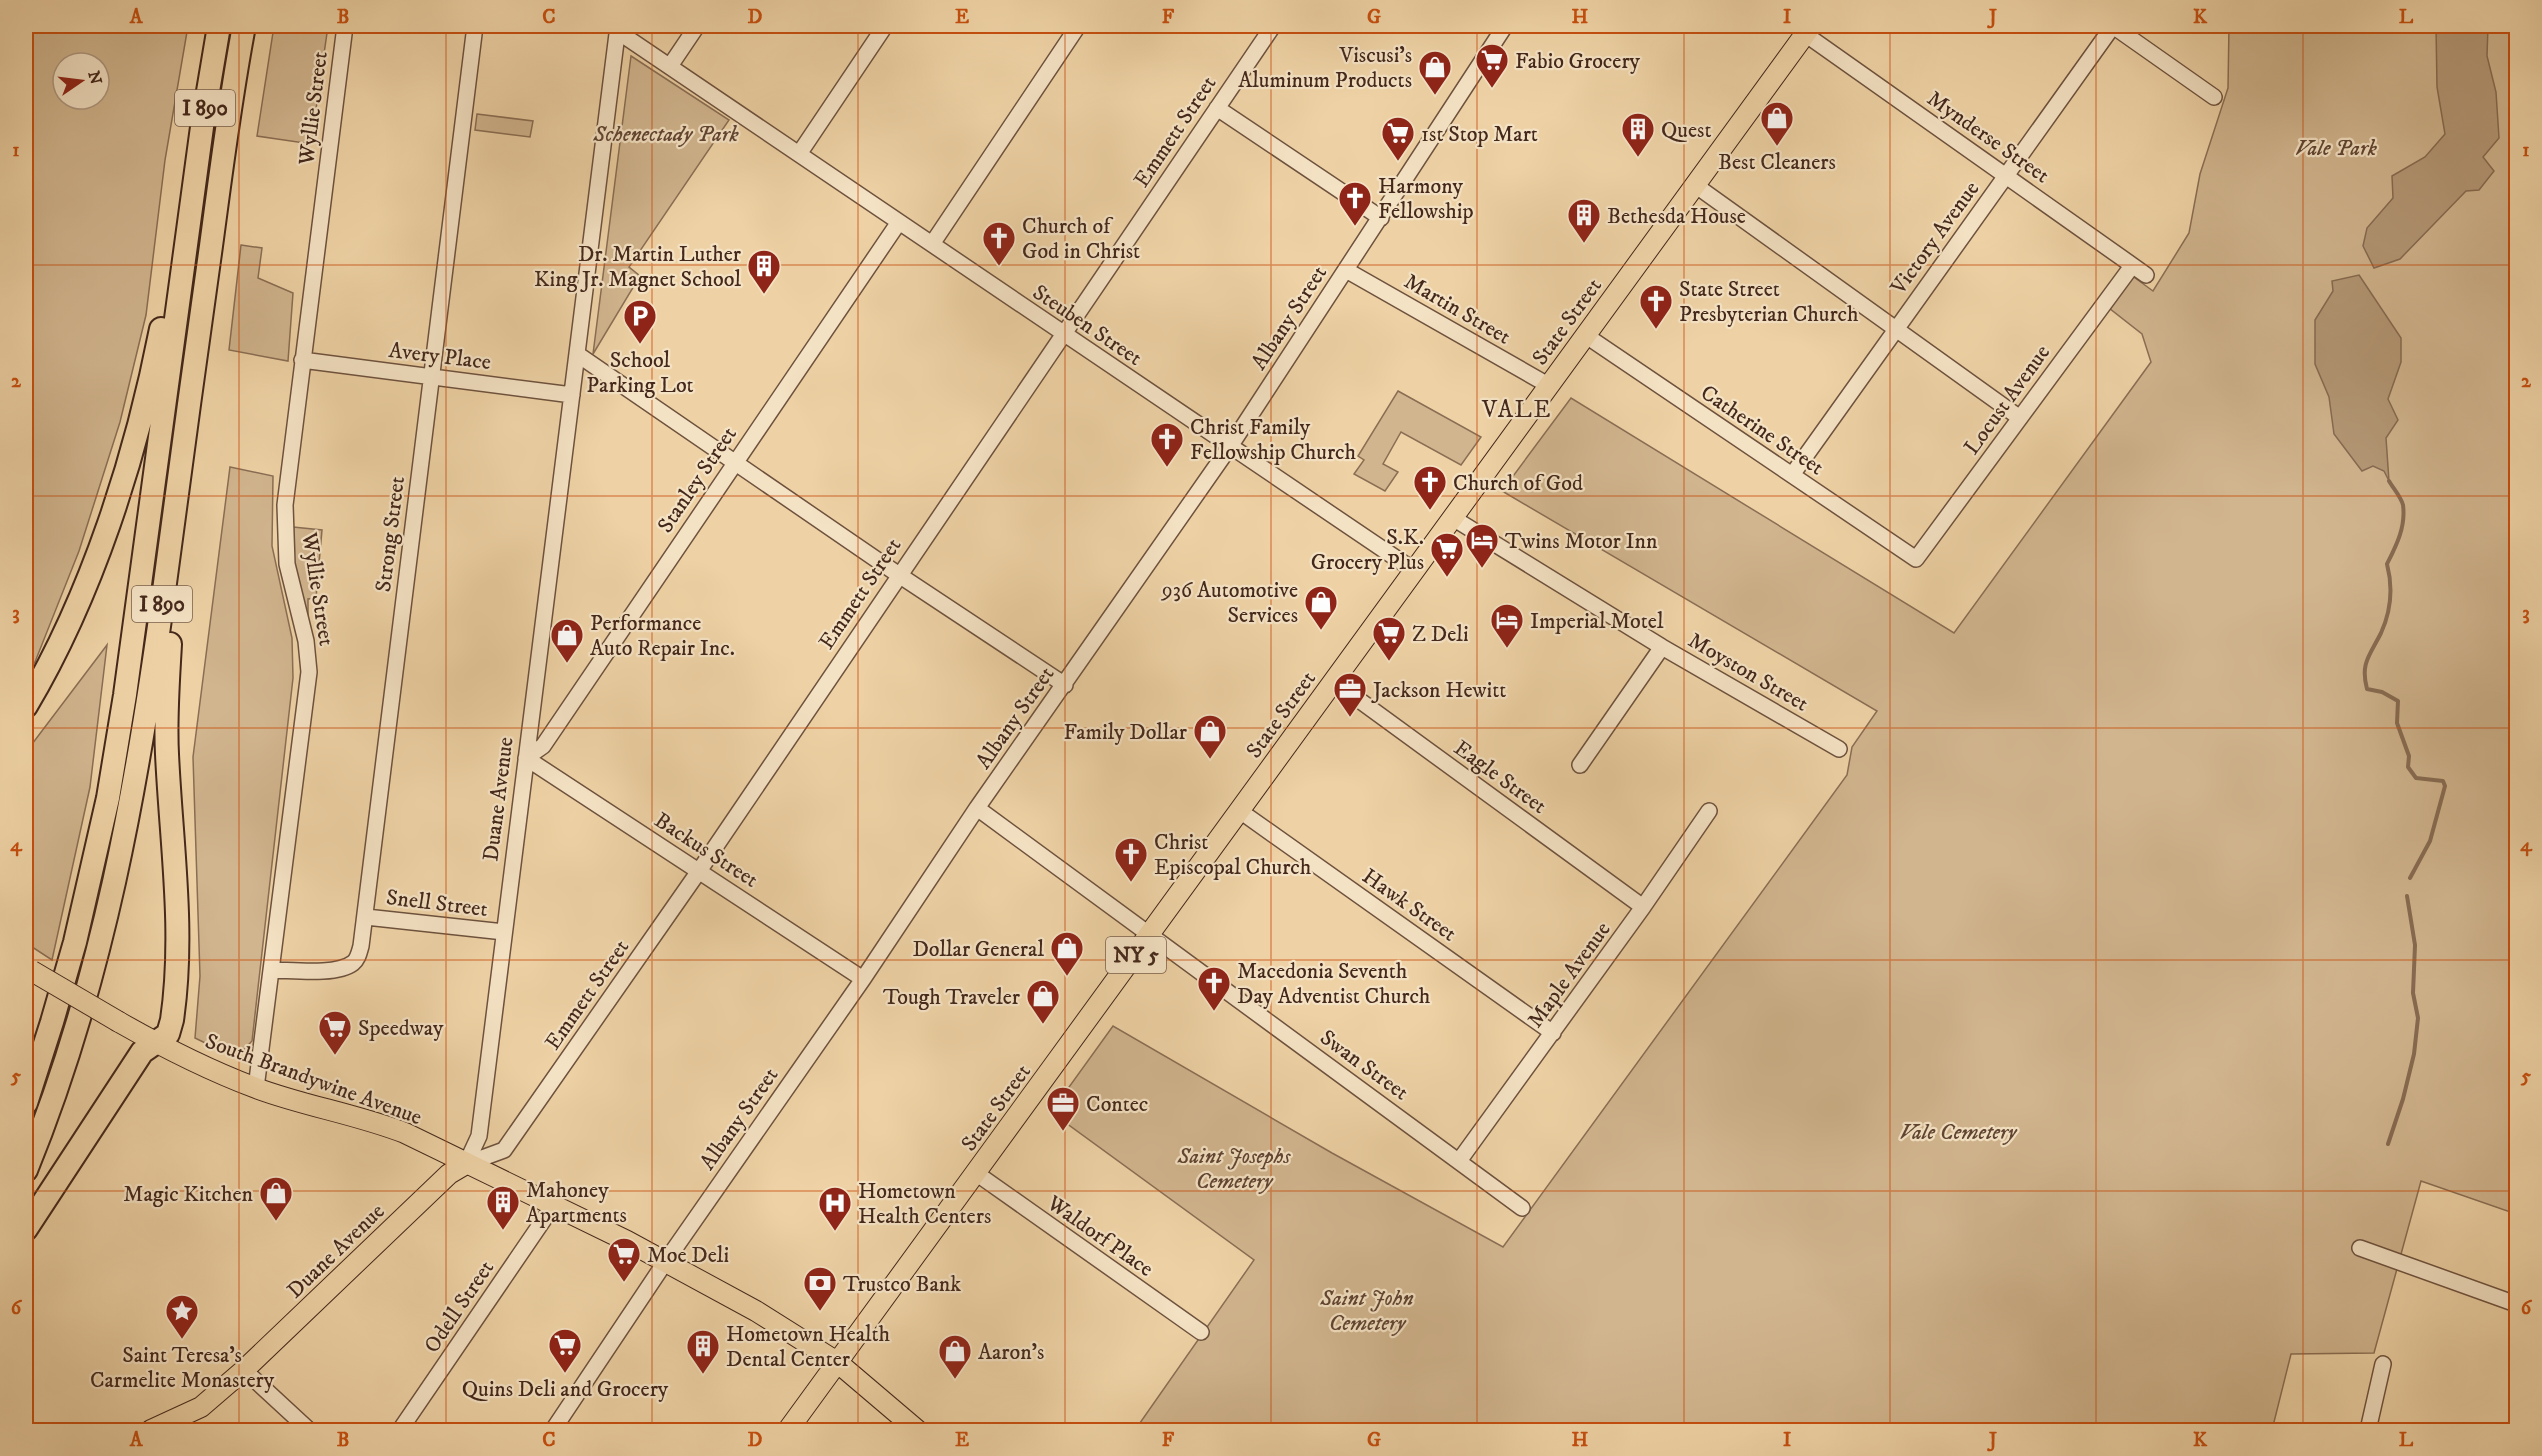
<svg xmlns="http://www.w3.org/2000/svg" width="2542" height="1456" font-family="'IM FELL DW Pica',serif">
	<style>
		.green { fill: #d1b58e; stroke: #8a6e54; stroke-width: 1.5; fill-rule: evenodd }
		.water { fill: #b49876; stroke: #876b52; stroke-width: 1.5 }
		.lines { fill: none; stroke-linecap: round; stroke-linejoin: round }
		.stream { stroke: #876b52; stroke-width: 4 }
		.minor-casing { stroke: #6e523e; stroke-width: 18 }
		.major-casing { stroke: #44281b; stroke-width: 22 }
		.highway-casing { stroke: #44281b; stroke-width: 26 }
		.minor { stroke: #f4e2c4; stroke-width: 15 }
		.major { stroke: #eed2a5; stroke-width: 20 }
		.highway { stroke: #eed2a5; stroke-width: 22 }
		.major-bridge-casing { stroke: #44281b; stroke-width: 22; stroke-linecap: butt }
		.major-bridge { stroke: #eed2a5; stroke-width: 20 }
		.grid { fill: none; stroke: #c74f0f; stroke-width: 1.5; stroke-opacity: 0.55 }
		.labels { text-anchor: middle; stroke-width: 4.5; stroke-linejoin: round; paint-order: stroke }
		.shield { fill: #f4e2c4; stroke: #79604e; stroke-width: 1.5 }
		.shield-label { font-size: 21px; font-weight: bold; fill: #44281b }
		.poi-label { font-size: 22px; fill: #44281b; stroke: #f4e2c4; text-anchor: start }
		.street-label { font-size: 22px; fill: #44281b; stroke: #f4e2c4 }
		.park-label { font-size: 22px; font-style: italic; fill: #604432; stroke: #f4e2c4 }
		.neighbourhood-label { font-size: 24px; letter-spacing: 1.5px; fill: #44281b; stroke: #f4e2c4 }
		.neatline { fill: none; stroke: #c74f0f; stroke-width: 2 }
		.grid-label { font-size: 20px; text-anchor: middle; font-weight: bold; fill: #c74f0f }
	</style>
	<rect width="100%" height="100%" fill="#eed2a5"/>
	<filter id="stains"><feTurbulence type="fractalNoise" baseFrequency=".00333" numOctaves="4"/><feColorMatrix values="0 0 0 0 .2 0 0 0 0 .09 0 0 0 0 .02 0 0 0 .5 -.17"/></filter>
	<radialGradient id="worn" r=".72"><stop offset=".6" stop-color="#630" stop-opacity="0"/><stop offset="1" stop-color="#630" stop-opacity=".3"/></radialGradient>
	<!-- green -->
	<path class="green" d="M26,26H188L165,160L146,315L120,422L79,551L35,662L26,674ZM63,63H99V99H63Z
		M274,26H328L311,144L257,136Z
		M2229,26H2516V1214L2421,1181L2374,1353L2291,1354L2272,1430H1135L1254,1260L1051,1112L1113,1026L1332,1153L1503,1247L1847,775L1852,747L1877,711L1502,491L1571,398L1954,633L2151,362L2142,334L2109,308L2131,275L2153,291L2189,233L2200,174L2228,88Z
		M631,56L729,120L629,267L640,276L593,354Z
		M477,114L533,121L530,137L475,130Z
		M241,245L262,248L258,278L293,293L288,361L229,350Z
		M1398,391L1481,437L1461,465L1401,432L1383,464L1398,472L1385,491L1354,474L1364,460L1358,456Z
		M230,467L273,476L272,546L292,638L293,678L252,1041L236,1058L195,1038L200,976L193,757Z
		M293,527L322,530L316,598L308,599V625L292,555Z
		M107,645L90,787L52,960L26,943V752Z"/>
	<!-- water -->
	<path class="water" d="M2436,26H2488L2487,56L2496,92L2499,138L2483,157L2494,171L2479,190L2466,191L2400,259L2374,268L2363,246L2367,228L2393,198L2392,176L2425,157L2445,134L2437,87Z
		M2359,275L2401,338V362L2388,399L2398,420L2386,438L2389,481L2384,471L2373,466L2362,471L2334,434L2329,397L2315,364V320L2333,291L2332,281Z"/>
	<g class="lines">
		<!-- stream -->
		<path class="stream" d="M2389,481C2393,488 2401,497 2403,505C2406,527 2396,546 2387,564C2393,587 2391,611 2381,633C2370,655 2360,663 2367,689L2382,692L2398,701L2397,723L2409,756L2408,767L2416,778L2443,781L2445,786L2430,841L2410,878
			M2388,1144L2403,1099L2414,1054L2418,1018L2413,993L2415,945L2407,896"/>
		<!-- minor casing -->
		<g class="minor-casing">
			<path id="minor" d="M2113,26L2214,97
				M617,31L1415,571
				M1805,34L2146,275
				M670,66L697,26
				M1217,108L1381,218
				M799,154L885,26
				M1695,185L2020,418
				M932,244L1078,26
				M1346,270L1548,385
				M1585,335L1916,559L2132,266
				M577,354L899,575L1065,685
				M302,360L572,395
				M1792,475L2113,26
				M1453,518L1662,647L1839,749
				M1333,681L1643,907
				M1580,765L1662,647
				M977,808L1522,1208
				M1240,811L1553,1033
				M366,917L504,932
				M271,970C291,970 336,976 353,963C358,959 359,953 361,946L475,26
				M863,979L526,758L543,746L899,222
				M256,1088L309,672L306,641L287,564L285,505L345,26
				M1459,1161L1643,907L1709,811
				M466,1164L504,1150L699,871L1273,26
				M466,1164L479,1136L618,26
				M976,1173L1201,1332
				M2360,1248L2516,1304
				M244,1370L309,1430
				M400,1430L553,1206
				M553,1430L666,1261L863,979L977,808L1231,445L1505,26
				M2368,1430L2383,1364"/>
		</g>
		<!-- major casing -->
		<g class="major-casing">
			<path id="major" d="M119,1022C163,1047 208,1070 256,1088C304,1106 356,1114 405,1133L627,1241L756,1311L837,1362L917,1430
				M151,1430L201,1407L244,1370L449,1174L466,1164
				M788,1430L1811,26"/>
		</g>
		<!-- highway casing -->
		<g class="highway-casing">
			<path id="highway" d="M26,706C92,595 136,457 161,329
				M26,1103L52,1022L75,942L108,798L125,695L202,127L219,26
				M26,1170C103,982 138,783 165,583C180,471 195,358 211,246C221,172 230,99 244,26
				M26,1229L142,1052L168,1034L172,1020C185,931 171,842 167,754C165,718 168,681 170,644"/>
		</g>
		<!-- minor -->
		<use href="#minor" class="minor"/>
		<!-- major -->
		<use href="#major" class="major"/>
		<!-- highway -->
		<use href="#highway" class="highway"/>
		<!-- major-bridge casing -->
		<g class="major-bridge-casing">
			<path id="major-bridge" d="M32,971L119,1022"/>
		</g>
		<!-- major-bridge -->
		<use href="#major-bridge" class="major-bridge"/>
	</g>
	<!-- grid -->
	<path class="grid" d="M239,26V1430M446,26V1430M652,26V1430M858,26V1430M1065,26V1430M1271,26V1430M1477,26V1430M1684,26V1430M1890,26V1430M2096,26V1430M2303,26V1430M26,265H2516M26,496H2516M26,728H2516M26,960H2516M26,1191H2516"/>
	<!-- icons -->
	<defs>
		<g id="supermarket-pin" transform="scale(1.725)"><path d="M0 17L-7.5 6A9.5 9.5 0 1 1 7.5 6Z" fill="#8f2418" stroke="#f4e2c4"/><path d="M-6-5.5h2.5l.6 2H6L4.5 2H-2.5L-4.4-4H-6ZM-1.5 3.2a1.3 1.3 0 1 0 .1 0ZM3 3.2a1.3 1.3 0 1 0 .1 0Z" fill="#fff"/></g>
		<g id="shop-pin" transform="scale(1.725)"><path d="M0 17L-7.5 6A9.5 9.5 0 1 1 7.5 6Z" fill="#8f2418" stroke="#f4e2c4"/><path d="M-5-2.5h2.3a2.7 3.5 0 0 1 5.4 0H5L5.5 6h-11ZM-1.5-2.5h3a1.5 2.3 0 0 0-3 0Z" fill="#fff"/></g>
		<g id="building-pin" transform="scale(1.725)"><path d="M0 17L-7.5 6A9.5 9.5 0 1 1 7.5 6Z" fill="#8f2418" stroke="#f4e2c4"/><path d="M-4-6H4V6H1V3H-1V6H-4ZM-2.5-4.3h1.7v1.8h-1.7ZM.8-4.3h1.7v1.8H.8ZM-2.5-1h1.7V.8h-1.7ZM.8-1h1.7V.8H.8Z" fill="#fff"/></g>
		<g id="church-pin" transform="scale(1.725)"><path d="M0 17L-7.5 6A9.5 9.5 0 1 1 7.5 6Z" fill="#8f2418" stroke="#f4e2c4"/><path d="M-1.2-6h2.4v3.5h3.3v2.4h-3.3V6h-2.4V-.1h-3.3v-2.4h3.3Z" fill="#fff"/></g>
		<g id="parking-pin" transform="scale(1.725)"><path d="M0 17L-7.5 6A9.5 9.5 0 1 1 7.5 6Z" fill="#8f2418" stroke="#f4e2c4"/><path d="M-3.5-5.5H1a3.5 3.5 0 0 1 0 7H-1V5.5H-3.5ZM-1-3.4V-.6H.8a1.4 1.4 0 0 0 0-2.8Z" fill="#fff"/></g>
		<g id="hotel-pin" transform="scale(1.725)"><path d="M0 17L-7.5 6A9.5 9.5 0 1 1 7.5 6Z" fill="#8f2418" stroke="#f4e2c4"/><path d="M-6-4.5h1.5V1H6V5H4.5V3h-9V5H-6ZM-4 0a1.8 1.8 0 1 1 3.6 0ZM.5 0V-2.5h3Q6-2.5 6 0Z" fill="#fff"/></g>
		<g id="office-pin" transform="scale(1.725)"><path d="M0 17L-7.5 6A9.5 9.5 0 1 1 7.5 6Z" fill="#8f2418" stroke="#f4e2c4"/><path d="M-6-3h4V-5.5h4V-3h4V5H-6ZM-1-4.5V-3h2v-1.5ZM-6 0V1H6V0Z" fill="#fff"/></g>
		<g id="hospital-pin" transform="scale(1.725)"><path d="M0 17L-7.5 6A9.5 9.5 0 1 1 7.5 6Z" fill="#8f2418" stroke="#f4e2c4"/><path d="M-5-5h3v3.5h4V-5h3V5h-3V1.5h-4V5h-3Z" fill="#fff"/></g>
		<g id="bank-pin" transform="scale(1.725)"><path d="M0 17L-7.5 6A9.5 9.5 0 1 1 7.5 6Z" fill="#8f2418" stroke="#f4e2c4"/><path d="M-6-4H6V4H-6ZM0-2.3a2.3 2.3 0 1 0 0 4.6a2.3 2.3 0 1 0 0-4.6Z" fill="#fff"/></g>
		<g id="sight-pin" transform="scale(1.725)"><path d="M0 17L-7.5 6A9.5 9.5 0 1 1 7.5 6Z" fill="#8f2418" stroke="#f4e2c4"/><path d="M0-6L1.8-2.2L6-1.7L2.9 1.2L3.7 5.4L0 3.3L-3.7 5.4L-2.9 1.2L-6-1.7L-1.8-2.2Z" fill="#fff"/></g>
	</defs>
	<g fill-rule="evenodd">
		<use href="#supermarket-pin" x="1492" y="60"/>
		<use href="#shop-pin" x="1435" y="67"/>
		<use href="#shop-pin" x="1777" y="118"/>
		<use href="#building-pin" x="1638" y="129"/>
		<use href="#supermarket-pin" x="1398" y="133"/>
		<use href="#church-pin" x="1355" y="198"/>
		<use href="#building-pin" x="1584" y="215"/>
		<use href="#church-pin" x="999" y="238"/>
		<use href="#building-pin" x="764" y="266"/>
		<use href="#church-pin" x="1656" y="301"/>
		<use href="#parking-pin" x="640" y="316"/>
		<use href="#church-pin" x="1167" y="439"/>
		<use href="#church-pin" x="1430" y="482"/>
		<use href="#hotel-pin" x="1482" y="540"/>
		<use href="#supermarket-pin" x="1447" y="549"/>
		<use href="#shop-pin" x="1321" y="602"/>
		<use href="#hotel-pin" x="1507" y="620"/>
		<use href="#supermarket-pin" x="1389" y="633"/>
		<use href="#shop-pin" x="567" y="635"/>
		<use href="#office-pin" x="1350" y="689"/>
		<use href="#shop-pin" x="1210" y="731"/>
		<use href="#church-pin" x="1131" y="854"/>
		<use href="#shop-pin" x="1067" y="948"/>
		<use href="#church-pin" x="1214" y="983"/>
		<use href="#shop-pin" x="1043" y="996"/>
		<use href="#supermarket-pin" x="335" y="1027"/>
		<use href="#office-pin" x="1063" y="1103"/>
		<use href="#shop-pin" x="276" y="1193"/>
		<use href="#building-pin" x="503" y="1202"/>
		<use href="#hospital-pin" x="835" y="1203"/>
		<use href="#supermarket-pin" x="624" y="1254"/>
		<use href="#bank-pin" x="820" y="1283"/>
		<use href="#sight-pin" x="182" y="1311"/>
		<use href="#supermarket-pin" x="565" y="1345"/>
		<use href="#building-pin" x="703" y="1346"/>
		<use href="#shop-pin" x="955" y="1351"/>
	</g>
	<g class="labels">
		<!-- shield labels -->
		<g class="shield">
			<rect x="175" y="90" width="60" height="36" rx="4.5"/>
			<rect x="132" y="586" width="60" height="36" rx="4.5"/>
			<rect x="1106" y="937" width="60" height="36" rx="4.5"/>
		</g>
		<g class="shield-label">
			<text x="205" y="115">I 890</text>
			<text x="162" y="611">I 890</text>
			<text x="1136" y="962">NY 5</text>
		</g>
		<!-- poi labels -->
		<g class="poi-label">
			<text x="1412" y="62" text-anchor="end">Viscusi's<tspan x="1412" dy="25">Aluminum Products</tspan></text>
			<text x="1515" y="68">Fabio Grocery</text>
			<text x="1661" y="137">Quest</text>
			<text x="1421" y="141">1st Stop Mart</text>
			<text x="1777" y="169" text-anchor="middle">Best Cleaners</text>
			<text x="1378" y="193">Harmony<tspan x="1378" dy="25">Fellowship</tspan></text>
			<text x="1607" y="223">Bethesda House</text>
			<text x="1022" y="233">Church of<tspan x="1022" dy="25">God in Christ</tspan></text>
			<text x="741" y="261" text-anchor="end">Dr. Martin Luther<tspan x="741" dy="25">King Jr. Magnet School</tspan></text>
			<text x="1679" y="296">State Street<tspan x="1679" dy="25">Presbyterian Church</tspan></text>
			<text x="640" y="367" text-anchor="middle">School<tspan x="640" dy="25">Parking Lot</tspan></text>
			<text x="1190" y="434">Christ Family<tspan x="1190" dy="25">Fellowship Church</tspan></text>
			<text x="1453" y="490">Church of God</text>
			<text x="1424" y="544" text-anchor="end">S.K.<tspan x="1424" dy="25">Grocery Plus</tspan></text>
			<text x="1505" y="548">Twins Motor Inn</text>
			<text x="1298" y="597" text-anchor="end">936 Automotive<tspan x="1298" dy="25">Services</tspan></text>
			<text x="1530" y="628">Imperial Motel</text>
			<text x="590" y="630">Performance<tspan x="590" dy="25">Auto Repair Inc.</tspan></text>
			<text x="1412" y="641">Z Deli</text>
			<text x="1373" y="697">Jackson Hewitt</text>
			<text x="1187" y="739" text-anchor="end">Family Dollar</text>
			<text x="1154" y="849">Christ<tspan x="1154" dy="25">Episcopal Church</tspan></text>
			<text x="1044" y="956" text-anchor="end">Dollar General</text>
			<text x="1237" y="978">Macedonia Seventh<tspan x="1237" dy="25">Day Adventist Church</tspan></text>
			<text x="1020" y="1004" text-anchor="end">Tough Traveler</text>
			<text x="358" y="1035">Speedway</text>
			<text x="1086" y="1111">Contec</text>
			<text x="526" y="1197">Mahoney<tspan x="526" dy="25">Apartments</tspan></text>
			<text x="858" y="1198">Hometown<tspan x="858" dy="25">Health Centers</tspan></text>
			<text x="253" y="1201" text-anchor="end">Magic Kitchen</text>
			<text x="647" y="1262">Moe Deli</text>
			<text x="843" y="1291">Trustco Bank</text>
			<text x="726" y="1341">Hometown Health<tspan x="726" dy="25">Dental Center</tspan></text>
			<text x="978" y="1359">Aaron's</text>
			<text x="182" y="1362" text-anchor="middle">Saint Teresa's<tspan x="182" dy="25">Carmelite Monastery</tspan></text>
			<text x="565" y="1396" text-anchor="middle">Quins Deli and Grocery</text>
		</g>
		<!-- street labels -->
		<g class="street-label">
			<text transform="translate(312 108) rotate(-83)" y="8">Wyllie Street</text>
			<text transform="translate(1174 131) rotate(-56)" y="8">Emmett Street</text>
			<text transform="translate(1989 136) rotate(35)" y="8">Mynderse Street</text>
			<text transform="translate(1934 237) rotate(-54)" y="8">Victory Avenue</text>
			<text transform="translate(1458 308) rotate(30)" y="8">Martin Street</text>
			<text transform="translate(1288 317) rotate(-57)" y="8">Albany Street</text>
			<text transform="translate(1566 321) rotate(-54)" y="8">State Street</text>
			<text transform="translate(1088 324) rotate(34)" y="8">Steuben Street</text>
			<text transform="translate(440 355) rotate(7)" y="8">Avery Place</text>
			<text transform="translate(2006 399) rotate(-54)" y="8">Locust Avenue</text>
			<text transform="translate(1763 429) rotate(34)" y="8">Catherine Street</text>
			<text transform="translate(696 479) rotate(-56)" y="8">Stanley Street</text>
			<text transform="translate(389 534) rotate(-83)" y="8">Strong Street</text>
			<text transform="translate(319 589) rotate(81)" y="8">Wyllie Street</text>
			<text transform="translate(859 593) rotate(-56)" y="8">Emmett Street</text>
			<text transform="translate(1749 671) rotate(30)" y="8">Moyston Street</text>
			<text transform="translate(1280 714) rotate(-54)" y="8">State Street</text>
			<text transform="translate(1014 717) rotate(-55)" y="8">Albany Street</text>
			<text transform="translate(1501 776) rotate(36)" y="8">Eagle Street</text>
			<text transform="translate(497 799) rotate(-83)" y="8">Duane Avenue</text>
			<text transform="translate(707 849) rotate(33)" y="8">Backus Street</text>
			<text transform="translate(437 902) rotate(7)" y="8">Snell Street</text>
			<text transform="translate(1410 904) rotate(35)" y="8">Hawk Street</text>
			<text transform="translate(1568 974) rotate(-54)" y="8">Maple Avenue</text>
			<text transform="translate(586 994) rotate(-55)" y="8">Emmett Street</text>
			<text transform="translate(1365 1064) rotate(36)" y="8">Swan Street</text>
			<text transform="translate(314 1078) rotate(20)" y="8">South Brandywine Avenue</text>
			<text transform="translate(995 1107) rotate(-54)" y="8">State Street</text>
			<text transform="translate(738 1118) rotate(-55)" y="8">Albany Street</text>
			<text transform="translate(1101 1235) rotate(35)" y="8">Waldorf Place</text>
			<text transform="translate(335 1250) rotate(-44)" y="8">Duane Avenue</text>
			<text transform="translate(458 1306) rotate(-56)" y="8">Odell Street</text>
		</g>
		<!-- park labels -->
		<g class="park-label">
			<text x="666" y="141">Schenectady Park</text>
			<text x="2336" y="155">Vale Park</text>
			<text x="1958" y="1139">Vale Cemetery</text>
			<text x="1234" y="1163">Saint Josephs<tspan x="1234" dy="25">Cemetery</tspan></text>
			<text x="1367" y="1305">Saint John<tspan x="1367" dy="25">Cemetery</tspan></text>
		</g>
		<!-- neighbourhood labels -->
		<g class="neighbourhood-label">
			<text x="1517" y="417">VALE</text>
		</g>
	</g>
	<!-- margin -->
	<rect width="2542" height="1456" fill="none" stroke="#eed2a5" stroke-width="66"/>
	<!-- north arrow -->
	<g transform="translate(81 81) rotate(76)"><circle r="28" fill="#f4e2c4" stroke="#ae9880" stroke-width="1.5"/>
	<path d="M0-4.5L10 22L0 15L-10 22Z" fill="#8f2418"/>
	<text y="-9" font-size="16" font-weight="bold" text-anchor="middle" fill="#44281b">N</text>
	</g>
	<rect x="33" y="33" width="2476" height="1390" class="neatline"/>
	<g class="grid-label">
		<text x="136" y="23">A</text>
		<text x="343" y="23">B</text>
		<text x="549" y="23">C</text>
		<text x="755" y="23">D</text>
		<text x="962" y="23">E</text>
		<text x="1168" y="23">F</text>
		<text x="1374" y="23">G</text>
		<text x="1580" y="23">H</text>
		<text x="1787" y="23">I</text>
		<text x="1993" y="23">J</text>
		<text x="2200" y="23">K</text>
		<text x="2406" y="23">L</text>
		<text x="16" y="156">1</text>
		<text x="2526" y="156">1</text>
		<text x="16" y="387">2</text>
		<text x="2526" y="387">2</text>
		<text x="16" y="619">3</text>
		<text x="2526" y="619">3</text>
		<text x="16" y="851">4</text>
		<text x="2526" y="851">4</text>
		<text x="16" y="1082">5</text>
		<text x="2526" y="1082">5</text>
		<text x="16" y="1314">6</text>
		<text x="2526" y="1314">6</text>
		<text x="136" y="1446">A</text>
		<text x="343" y="1446">B</text>
		<text x="549" y="1446">C</text>
		<text x="755" y="1446">D</text>
		<text x="962" y="1446">E</text>
		<text x="1168" y="1446">F</text>
		<text x="1374" y="1446">G</text>
		<text x="1580" y="1446">H</text>
		<text x="1787" y="1446">I</text>
		<text x="1993" y="1446">J</text>
		<text x="2200" y="1446">K</text>
		<text x="2406" y="1446">L</text>
	</g>
	<rect width="100%" height="100%" filter="url(#stains)"/>
	<rect width="100%" height="100%" fill="url(#worn)"/>
</svg>
